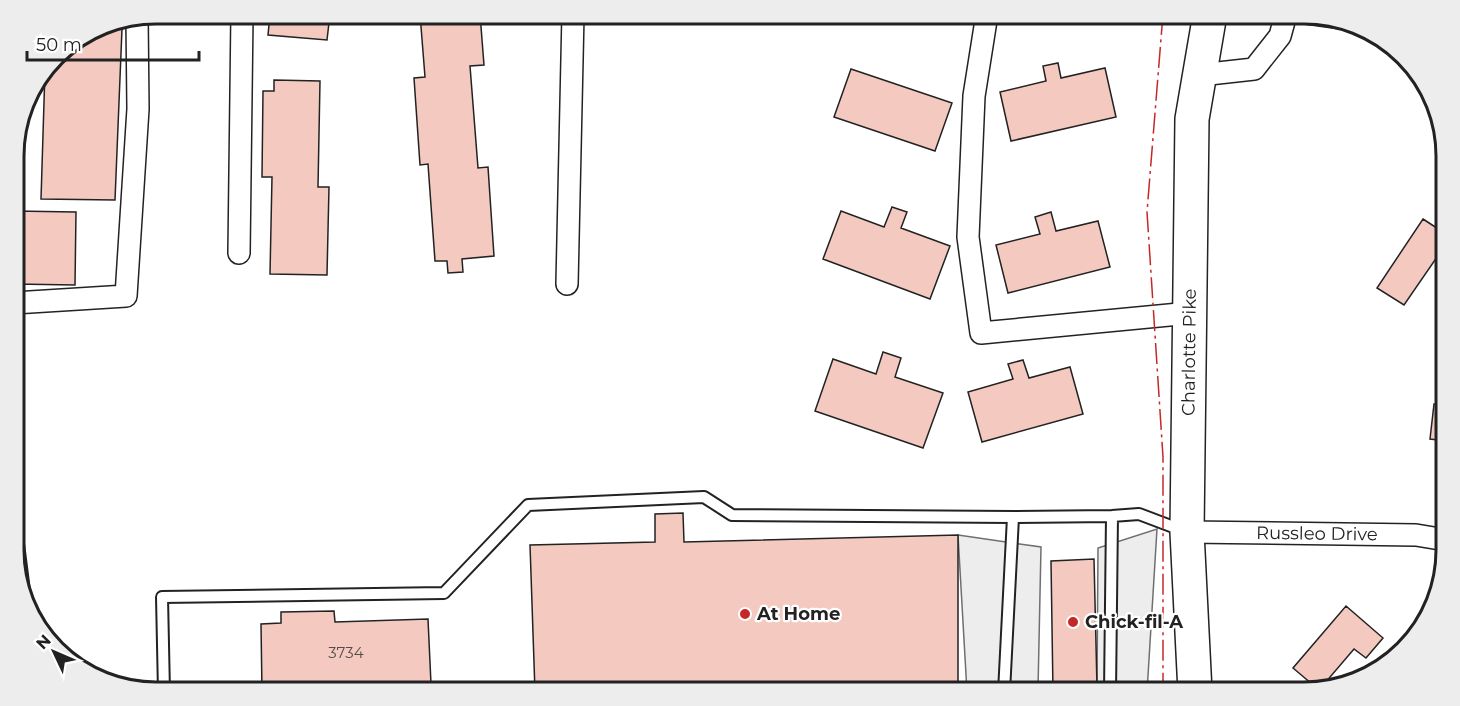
<svg xmlns="http://www.w3.org/2000/svg" width="1460" height="706" font-family="Montserrat,sans-serif">
	<style>
		.parking { fill: #ededed; stroke: #6f6f6f; stroke-width: 1.5 }
		.building { fill: #f3c9c0; stroke: #222; stroke-width: 1.5 }
		.lines { fill: none; stroke-linecap: round; stroke-linejoin: round }
		.lane-casing { stroke: #222; stroke-width: 14 }
		.street-casing { stroke: #222; stroke-width: 24 }
		.primary-casing { stroke: #222; stroke-width: 36 }
		.lane { stroke: #fff; stroke-width: 10 }
		.street { stroke: #fff; stroke-width: 21 }
		.primary { stroke: #fff; stroke-width: 33 }
		.power { stroke: #c62828; stroke-width: 1.5; stroke-dasharray: 21 4.5 3 4.5; stroke-linecap: butt }
		.poi-dot { fill: #c62828; stroke: #fff; stroke-width: 2 }
		.labels { text-anchor: middle; stroke-width: 4.5; stroke-linejoin: round; paint-order: stroke }
		.number-label { font-size: 15px; fill: #564c4a }
		.street-label { font-size: 18px; fill: #222; stroke: #fff }
		.poi-label { font-size: 18px; font-weight: bold; fill: #222; stroke: #fff; text-anchor: start }
		.rim { fill: none; stroke: #222; stroke-width: 3 }
	</style>
	<rect width="100%" height="100%" fill="#fff"/>
	<!-- parking -->
	<path class="parking" d="M1157,529L1147,692H1094L1097,687L1098,548Z
		M958,535L1041,547L1038,689L1040,692H967Z"/>
	<!-- building -->
	<path class="building" d="M270,14H330L327,40L268,35Z
		M420,14H480L484,65L470,66L478,168L488,167L494,256L462,259L463,272L448,273L447,261H435L428,164L420,165L414,78L425,77Z
		M96,28L122,29L115,200L41,199L45,70L62,49Z
		M1058,63L1061,78L1105,68L1116,117L1011,141L1000,92L1046,81L1043,66Z
		M851,69L952,103L935,151L834,117Z
		M274,80L320,81L318,187H329L327,275L270,274L272,177H262L263,91H274Z
		M892,207L907,212L901,228L950,246L930,299L823,259L841,211L884,227Z
		M14,211L76,212L75,285L14,284Z
		M1051,212L1056,231L1098,221L1110,267L1008,293L996,245L1040,234L1035,217Z
		M1423,219L1446,234V244L1404,305L1377,288Z
		M883,352L901,358L895,377L943,393L923,448L815,411L833,359L876,374Z
		M1023,360L1029,378L1070,367L1083,414L982,442L968,392L1013,379L1008,364Z
		M1434,404L1446,405V441L1430,439Z
		M683,513L684,542L958,535V692H535L530,545L655,542V514Z
		M1094,559L1097,687L1069,688V692H1053L1051,561Z
		M1346,606L1383,638L1366,658L1354,649L1319,690L1293,668Z
		M334,611L335,622L428,619L431,684L534,682L535,692H262L261,624L281,623V612Z"/>
	<g class="lines">
		<!-- lane casing -->
		<g class="lane-casing">
			<path id="lane" d="M1285,15L1356,25
				M15,520L24,591
				M164,692L162,597L444,593L528,505L704,497L732,515L1013,517
				M1004,692L1013,517L1112,516L1139,514L1184,531
				M1110,692L1112,516"/>
		</g>
		<!-- street casing -->
		<g class="street-casing">
			<g id="street">
				<path d="M987,14L974,96L968,237L981,333L1190,313"/>
				<path d="M1200,75L1254,69L1280,36L1286,14"/>
				<path d="M239,253L242,14"/>
				<path d="M567,284L573,14"/>
				<path d="M14,303L126,296L138,109L137,17"/>
				<path id="s1" d="M1187,532L1416,535L1446,540"/>
			</g>
		</g>
		<!-- primary casing -->
		<g class="primary-casing">
			<g id="primary">
				<path id="s2" d="M1195,692L1187,532L1192,119L1210,14"/>
			</g>
		</g>
		<!-- lane -->
		<use href="#lane" class="lane"/>
		<!-- street -->
		<use href="#street" class="street"/>
		<!-- primary -->
		<use href="#primary" class="primary"/>
		<!-- power -->
		<path class="power" d="M1163,14L1147,212L1163,457V692"/>
	</g>
	<!-- markers -->
	<g class="poi-dot">
		<circle cx="745" cy="614" r="6"/>
		<circle cx="1073" cy="622" r="6"/>
	</g>
	<g class="labels">
		<!-- number labels -->
		<g class="number-label">
			<text x="346" y="658">3734</text>
		</g>
		<!-- street labels -->
		<g class="street-label">
			<text dy="6" stroke="none"><textPath href="#s2" startOffset="340">Charlotte Pike</textPath></text>
			<text dy="6" stroke="none"><textPath href="#s1" startOffset="130">Russleo Drive</textPath></text>
		</g>
		<!-- poi labels -->
		<g class="poi-label">
			<text x="757" y="620">At Home</text>
			<text x="1085" y="628">Chick-fil-A</text>
		</g>
	</g>
	<!-- crop -->
	<path d="M0 0H1460V706H0ZM156 24H1304A132 132 0 0 1 1436 156V550A132 132 0 0 1 1304 682H156A132 132 0 0 1 24 550V156A132 132 0 0 1 156 24Z" fill="#ededed" fill-rule="evenodd"/>
	<path class="rim" d="M156 24H1304A132 132 0 0 1 1436 156V550A132 132 0 0 1 1304 682H156A132 132 0 0 1 24 550V156A132 132 0 0 1 156 24Z"/>
	<!-- north arrow -->
	<g transform="translate(54 652) rotate(314)" stroke="#ffffff" stroke-width="4.5" paint-order="stroke">
	<path d="M0-4.5L10 22L0 15L-10 22Z" fill="#222222"/>
	<text y="-9" font-size="16" font-weight="bold" text-anchor="middle" fill="#222222">N</text>
	</g>
	<!-- scale -->
	<path d="M27 51v9h172v-9" fill="none" stroke="#222222" stroke-width="3"/>
	<text x="36" y="51" font-size="18" fill="#222222" stroke="#ffffff" stroke-width="4.5" paint-order="stroke">50 m</text>
</svg>
